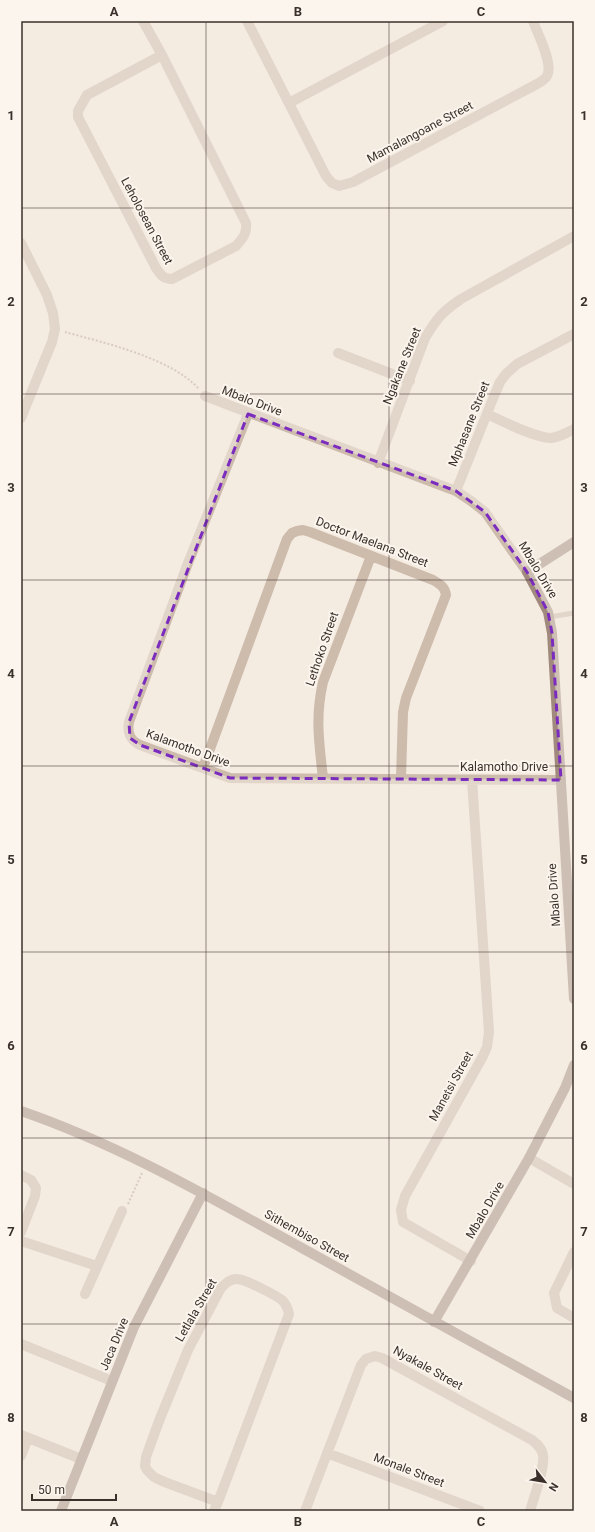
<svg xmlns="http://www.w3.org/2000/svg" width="595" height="1532" font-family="Roboto,sans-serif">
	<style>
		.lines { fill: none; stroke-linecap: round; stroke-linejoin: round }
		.path { stroke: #b9a596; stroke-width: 2; stroke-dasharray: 2 2; stroke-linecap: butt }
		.lane { stroke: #cdbbac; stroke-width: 5 }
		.street { stroke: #cdbbac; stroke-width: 10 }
		.secondary { stroke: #a18a7d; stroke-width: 10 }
		.marked { fill: none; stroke: #7b2cbf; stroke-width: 3; stroke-dasharray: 8 5; stroke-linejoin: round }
		.grid { fill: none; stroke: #3b302b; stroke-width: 1; stroke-opacity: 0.55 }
		.labels { text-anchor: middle; stroke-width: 4; stroke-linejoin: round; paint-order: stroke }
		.street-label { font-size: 12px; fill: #3b302b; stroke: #fbf5ee }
		.neatline { fill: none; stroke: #3b302b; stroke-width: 1.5 }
		.grid-label { font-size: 13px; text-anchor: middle; font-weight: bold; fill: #3b302b }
	</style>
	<rect width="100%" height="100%" fill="#f4ebe1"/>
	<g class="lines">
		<!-- path -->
		<path class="path" d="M65,332C105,343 171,358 199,389
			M128,1204L142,1173"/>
		<!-- lane -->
		<path class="lane" d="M549,617L574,613"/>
		<!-- street -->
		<path class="street" d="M143,21L162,55L246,223C247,234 243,238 236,246L172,279C163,279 161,275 156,268L78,117V111L87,95L162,55
			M247,21L326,176L332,183L339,186L353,182L537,84C541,82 545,79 547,76C554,64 537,33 533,21
			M289,103L443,21
			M21,243L47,295L53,313L55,329L52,342L21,418
			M338,353L410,381
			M205,396L456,491L471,501L485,512L527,572
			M248,414L188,563L129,722C127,733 130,740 140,745L230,778L561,780
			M487,414C502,421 535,438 551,438C560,437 566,433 574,429
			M378,463L425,338C437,318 442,312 461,299L574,236
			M456,491L492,401L500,382L506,374L517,364L574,334
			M203,768L287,539L292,533L297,531L303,530L310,532L433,580C440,584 445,587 446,595L406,698L403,712L401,778
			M323,778C319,742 315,717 323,682L371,556
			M529,1158L574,1184
			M21,1175L31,1180L36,1188L35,1196L21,1232
			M21,1241L97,1266
			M574,1252L554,1293L557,1308L574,1318
			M471,1261L403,1222L401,1210L405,1196L483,1056L487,1047L489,1032L472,780
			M85,1294L122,1211
			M21,1344L112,1381
			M21,1435L81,1459
			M327,1453L480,1511
			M21,1456L28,1438
			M214,1511L218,1502L289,1314C288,1309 286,1304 282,1300C275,1295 245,1279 237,1279C230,1279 226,1283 221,1288L188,1350L159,1421L146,1457L145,1466L147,1470L154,1477L162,1481L218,1502
			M305,1511L361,1365L366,1359L375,1356L382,1358L532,1440C537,1444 542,1448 543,1455C545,1468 534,1497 530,1511"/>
		<!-- secondary -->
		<path class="secondary" d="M574,542L527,572L548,612L552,633L574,999
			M21,1111C120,1145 211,1198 302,1248C393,1299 483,1348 574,1398
			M434,1322L529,1158L565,1088L574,1065
			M61,1511L134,1327L203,1193"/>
	</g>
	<!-- marked area -->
	<path d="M0 0H595V1532H0ZM248,414L456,491L485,512L527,572L548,612L552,633L561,780L230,778L140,745L130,738L129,722Z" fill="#f4ebe1" fill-opacity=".55" fill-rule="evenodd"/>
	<path class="marked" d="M248,414L456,491L485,512L527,572L548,612L552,633L561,780L230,778L140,745L130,738L129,722Z"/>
	<!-- grid -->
	<path class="grid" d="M206,21V1511M389,21V1511M21,208H574M21,394H574M21,580H574M21,766H574M21,952H574M21,1138H574M21,1324H574"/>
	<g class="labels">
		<!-- street labels -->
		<g class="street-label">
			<text transform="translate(420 132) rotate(-28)" y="4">Mamalangoane Street</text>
			<text transform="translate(147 221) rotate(62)" y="4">Leholosean Street</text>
			<text transform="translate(402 366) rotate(-68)" y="4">Ngakane Street</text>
			<text transform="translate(252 401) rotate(21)" y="4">Mbalo Drive</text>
			<text transform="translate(469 424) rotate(-68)" y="4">Mphasane Street</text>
			<text transform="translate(372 542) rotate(21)" y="4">Doctor Maelana Street</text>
			<text transform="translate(538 570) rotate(59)" y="4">Mbalo Drive</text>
			<text transform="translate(322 649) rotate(-71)" y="4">Lethoko Street</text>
			<text transform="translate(188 748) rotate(20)" y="4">Kalamotho Drive</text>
			<text x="504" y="771">Kalamotho Drive</text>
			<text transform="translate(554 895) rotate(-94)" y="4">Mbalo Drive</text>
			<text transform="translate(451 1086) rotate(-61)" y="4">Manetsi Street</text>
			<text transform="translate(485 1210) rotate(-60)" y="4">Mbalo Drive</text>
			<text transform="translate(307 1236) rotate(29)" y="4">Sithembiso Street</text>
			<text transform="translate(196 1310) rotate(-60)" y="4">Letlala Street</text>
			<text transform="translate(114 1344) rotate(-67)" y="4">Jaca Drive</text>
			<text transform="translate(428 1368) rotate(29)" y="4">Nyakale Street</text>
			<text transform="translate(409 1470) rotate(21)" y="4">Monale Street</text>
		</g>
	</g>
	<!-- border -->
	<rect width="595" height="1532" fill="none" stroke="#fbf5ee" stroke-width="44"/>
	<!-- north arrow -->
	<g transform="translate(545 1482) rotate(121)" stroke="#fbf5ee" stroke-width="3" paint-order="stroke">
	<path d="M0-3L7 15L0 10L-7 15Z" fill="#3b302b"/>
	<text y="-6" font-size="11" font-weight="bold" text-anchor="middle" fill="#3b302b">N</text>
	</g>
	<!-- scale -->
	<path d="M32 1494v6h84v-6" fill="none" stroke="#3b302b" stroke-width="2"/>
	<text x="38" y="1494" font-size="12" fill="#3b302b" stroke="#fbf5ee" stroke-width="3" paint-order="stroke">50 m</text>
	<rect x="22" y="22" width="551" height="1488" class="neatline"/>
	<g class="grid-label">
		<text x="114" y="16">A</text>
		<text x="298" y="16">B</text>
		<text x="481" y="16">C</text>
		<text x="11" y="120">1</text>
		<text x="584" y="120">1</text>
		<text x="11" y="306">2</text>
		<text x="584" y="306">2</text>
		<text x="11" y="492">3</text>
		<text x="584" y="492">3</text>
		<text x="11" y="678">4</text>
		<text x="584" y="678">4</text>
		<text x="11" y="864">5</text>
		<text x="584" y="864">5</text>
		<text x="11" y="1050">6</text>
		<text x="584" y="1050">6</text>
		<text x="11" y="1236">7</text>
		<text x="584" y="1236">7</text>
		<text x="11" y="1422">8</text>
		<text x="584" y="1422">8</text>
		<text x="114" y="1526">A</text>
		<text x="298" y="1526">B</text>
		<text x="481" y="1526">C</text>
	</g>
</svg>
